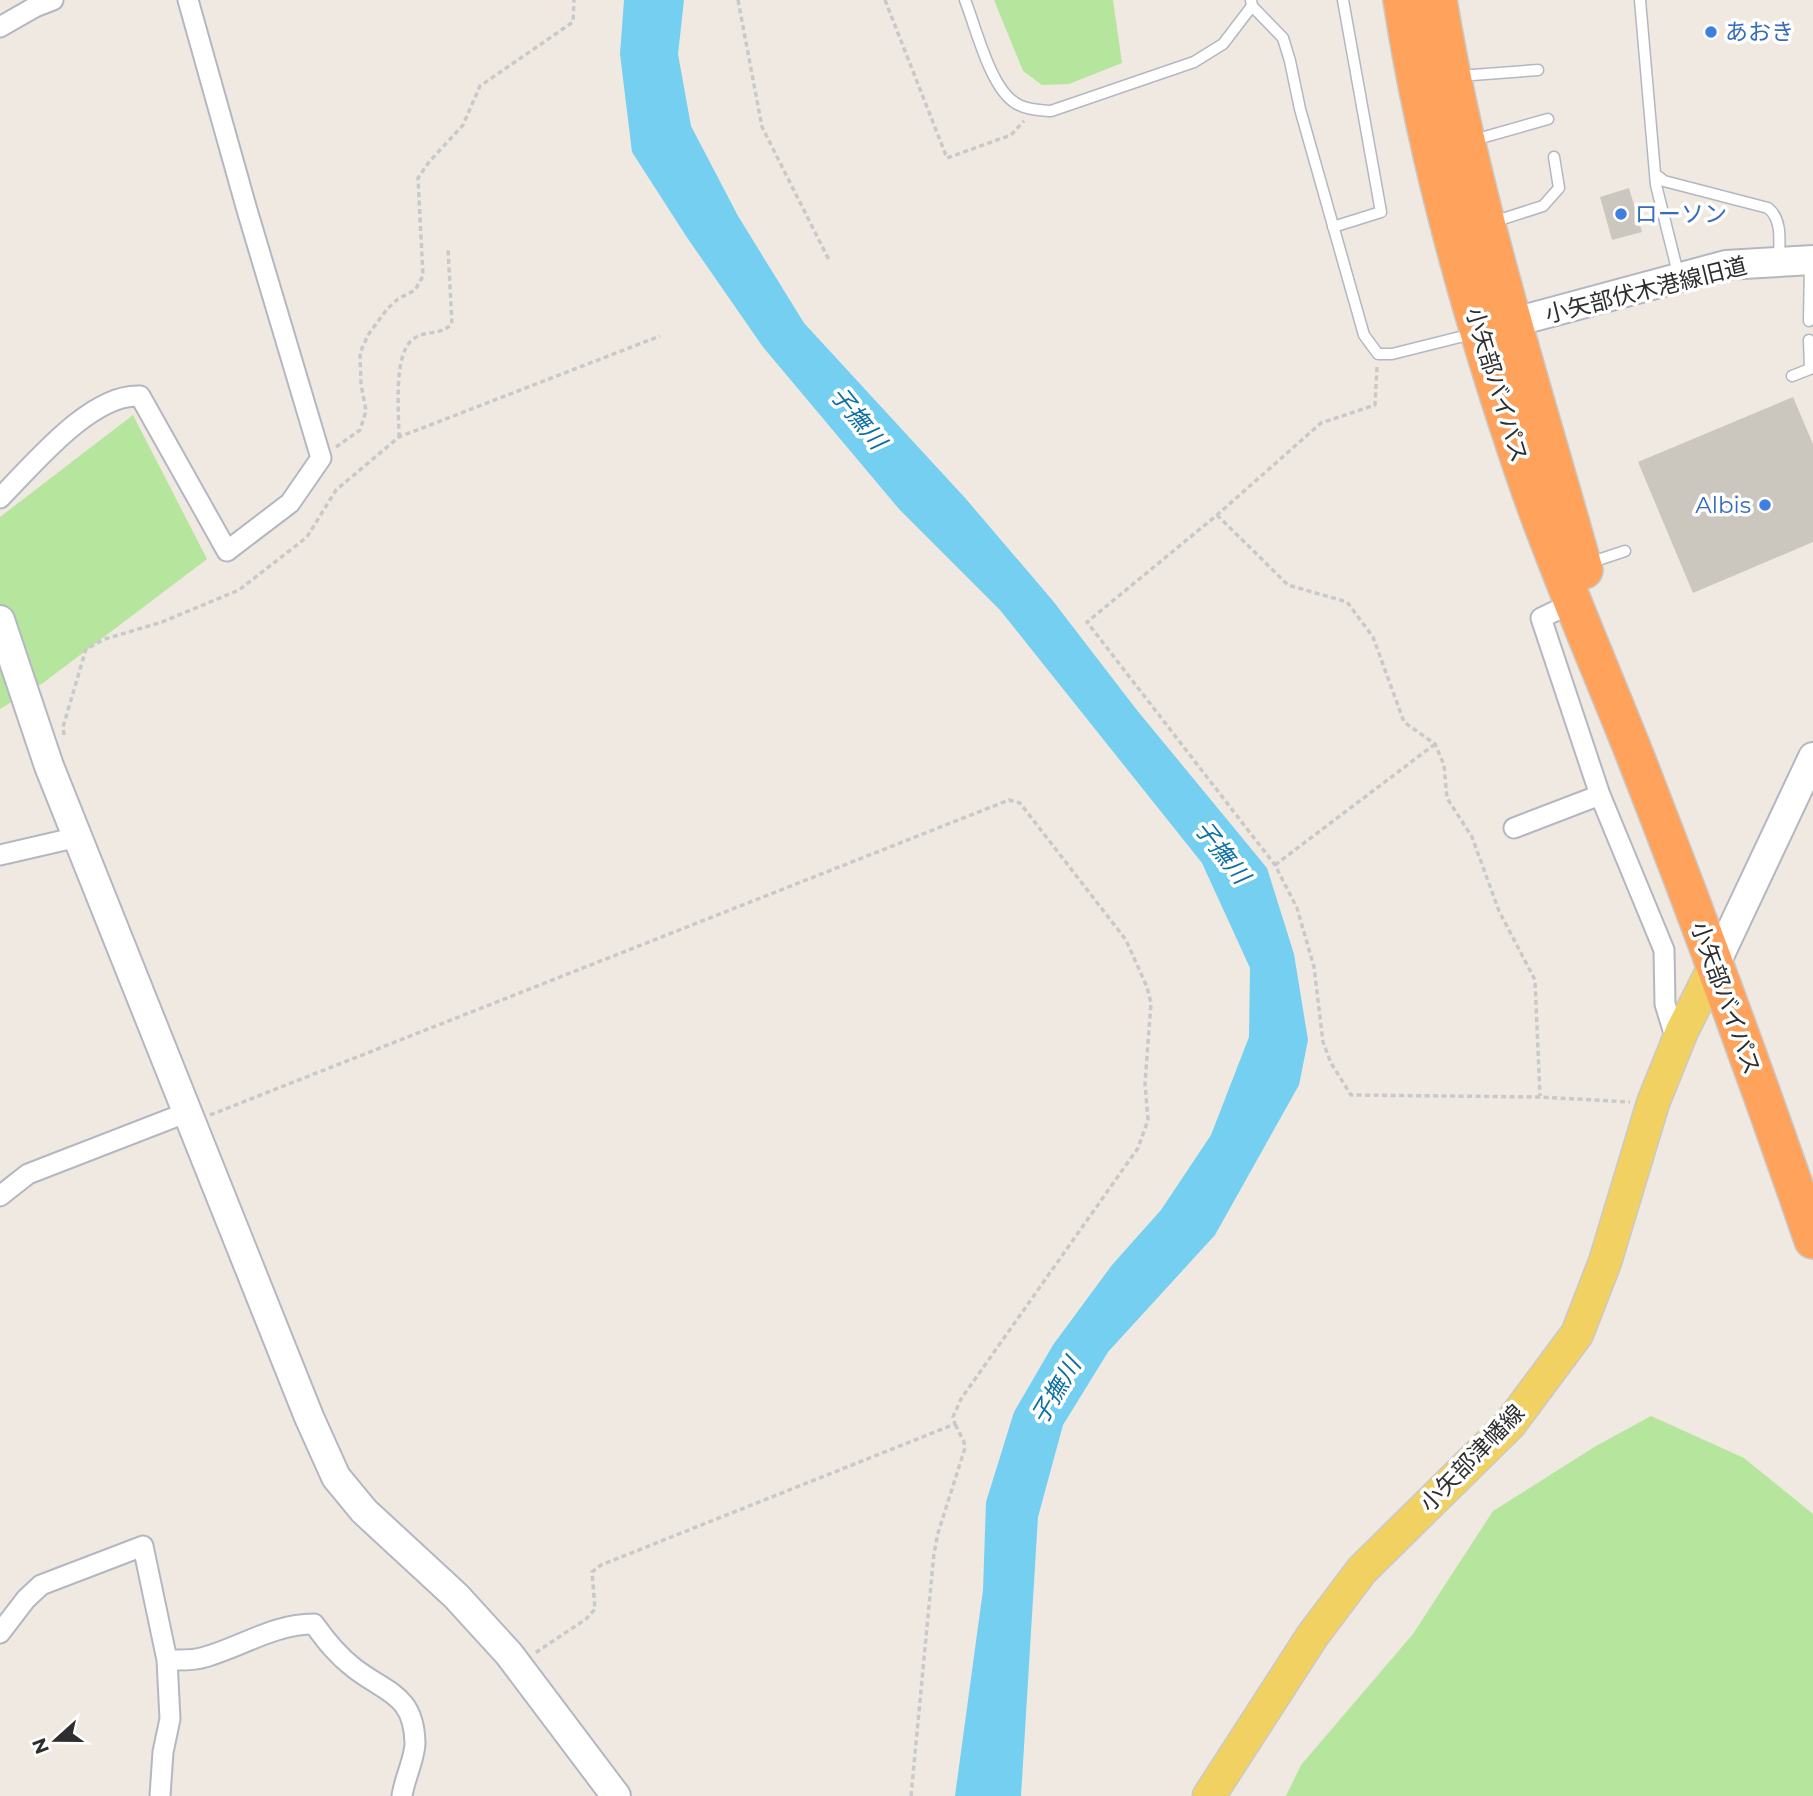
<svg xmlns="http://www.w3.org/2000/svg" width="1813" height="1796" font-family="Montserrat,'Noto Sans JP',sans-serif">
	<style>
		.green { fill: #b6e59e }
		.water { fill: #75cff0 }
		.building { fill: #cbc7bf }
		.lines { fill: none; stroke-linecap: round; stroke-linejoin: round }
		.lane-casing { stroke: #b4b7c1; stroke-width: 13 }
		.street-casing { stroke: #b4b7c1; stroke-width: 23 }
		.secondary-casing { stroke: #b4b7c1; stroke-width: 32 }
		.primary-casing { stroke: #c9c9c9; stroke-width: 35 }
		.highway-casing { stroke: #c9c9c9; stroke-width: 40 }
		.path { stroke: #c9c9c9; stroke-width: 3.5; stroke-dasharray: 5 3.5; stroke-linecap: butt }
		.lane { stroke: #fff; stroke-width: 10 }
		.street { stroke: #fff; stroke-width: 19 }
		.secondary { stroke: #fff; stroke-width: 28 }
		.primary { stroke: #f2d163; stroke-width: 32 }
		.highway { stroke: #ffa35c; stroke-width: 37 }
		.shop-dot { fill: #3f7fe0; stroke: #fff; stroke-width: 2.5 }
		.labels { text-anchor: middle; stroke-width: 7; stroke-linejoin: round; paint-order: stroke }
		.shop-label { font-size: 23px; fill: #366cbe; stroke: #fff; text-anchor: start }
		.street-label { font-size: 23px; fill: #2e2e2e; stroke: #fff }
		.water-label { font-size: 24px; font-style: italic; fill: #0d6fa3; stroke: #fff }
	</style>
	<rect width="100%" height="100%" fill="#efe9e1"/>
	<!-- green -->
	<path class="green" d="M994,0H1113L1122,63L1069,84L1042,85L1023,71Z
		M133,415L207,559L43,683L0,709V517Z
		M1651,1416L1744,1458L1813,1514V1796H1286L1301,1765L1413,1634L1493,1511L1596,1446Z"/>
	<!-- water -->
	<path class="water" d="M624,0H684L678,54L691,126L738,216L804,323L966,499L1053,601L1136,709L1267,868L1294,954L1308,1040L1299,1085L1215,1235L1108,1352L1063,1425L1038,1517L1021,1796H955L983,1590L986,1502L1014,1412L1053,1345L1112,1265L1161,1210L1211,1135L1249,1037L1250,968L1202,863L1000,610L899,509L763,347L686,236L632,152L620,54Z"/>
	<!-- building -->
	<path class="building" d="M1629,188L1642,232L1612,240L1600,197Z
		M1793,397L1813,444V542L1693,593L1638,462Z"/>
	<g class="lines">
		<!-- lane casing -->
		<g class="lane-casing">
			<path id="lane" d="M965,0C976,28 990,86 1014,102C1025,110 1039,110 1051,111L1194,62L1223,44L1252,6
				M1251,0L1252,6L1283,38L1290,61L1300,109L1364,335L1378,354H1392L1472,334
				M1640,0L1656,185L1679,277
				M1459,76L1538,70
				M1474,140L1548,119
				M1655,174L1664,181L1768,208C1783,220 1779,242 1779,260
				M1493,222L1543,206L1559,188L1554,157
				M1333,227L1381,212L1343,0
				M1809,321L1810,264
				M1792,376L1810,369L1809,340
				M1589,563L1625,551"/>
		</g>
		<!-- street casing -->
		<g class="street-casing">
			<path id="street" d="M0,27L35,7L53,0
				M0,498C33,465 91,393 140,396L227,551L290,503L321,458L247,210L188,0
				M1574,602L1541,618L1600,795L1664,950L1665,1004L1677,1043
				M1514,828L1600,795
				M0,855L78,837
				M0,1196L28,1174L188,1112
				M0,1633L26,1599L41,1585L143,1546L167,1660L170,1719L163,1752L160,1796
				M167,1660C180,1660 194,1661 205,1657C243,1646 274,1624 314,1624C326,1641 337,1655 354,1668C386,1693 414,1694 415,1743C415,1758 404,1780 402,1796"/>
		</g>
		<!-- secondary casing -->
		<g class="secondary-casing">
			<path id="secondary" d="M1496,327L1726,265L1813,260
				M0,620L49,766L309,1417L336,1477L364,1511L456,1596L509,1654L616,1796
				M1714,967L1813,757"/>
		</g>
		<!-- primary casing -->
		<g class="primary-casing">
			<path id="primary" d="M1209,1796L1313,1635L1362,1570L1510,1424L1577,1334L1605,1262L1653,1103L1682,1031L1714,967"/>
		</g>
		<!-- highway casing -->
		<g class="highway-casing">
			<path id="highway" d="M1402,0C1427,162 1476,334 1530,490C1561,578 1599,665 1634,753C1697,914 1757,1077 1813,1240
				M1438,0C1470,194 1531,381 1584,570"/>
		</g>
		<!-- path -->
		<path class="path" d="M738,0L762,127L829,260
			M885,0L947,158L1011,135L1024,121
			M1377,367L1375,405L1321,423L1217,515L1087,622L1275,865L1297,908L1314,967L1323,1042L1331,1063L1351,1095L1540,1097L1630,1102
			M399,437C399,414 393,356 412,340C425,329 438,337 452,324L448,249
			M336,447L360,430L366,411L361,384L360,353L368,335L387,309L398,299L415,290L423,276L418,178L429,162L463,125L480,86L573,22L574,0
			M1217,515L1288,585L1347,602L1373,637L1404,722L1435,744L1444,765L1447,798L1472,837L1499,911L1535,980L1540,1096
			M64,735L63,727L86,649L105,639L162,622L239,590L307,537L336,490L399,437L660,336
			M1275,865L1435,744
			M210,1115L1009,800L1020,803L1126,940L1147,987L1151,1003L1145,1083L1148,1120L1138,1148L961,1399L953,1417L955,1424L601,1565L592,1572L595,1609L586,1619L535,1653
			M911,1796L934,1553L938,1533L965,1448L964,1442L955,1424"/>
		<!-- lane -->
		<use href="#lane" class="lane"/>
		<!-- street -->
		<use href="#street" class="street"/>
		<!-- secondary -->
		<use href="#secondary" class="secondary"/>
		<!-- primary -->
		<use href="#primary" class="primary"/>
		<!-- highway -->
		<use href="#highway" class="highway"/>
	</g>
	<!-- markers -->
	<g class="shop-dot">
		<circle cx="1711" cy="32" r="7"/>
		<circle cx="1621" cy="214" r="7"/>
		<circle cx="1765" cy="505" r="7"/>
	</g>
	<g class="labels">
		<!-- shop labels -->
		<g class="shop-label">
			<text x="1725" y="40">あおき</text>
			<text x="1635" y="222">ローソン</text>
			<text x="1751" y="513" text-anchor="end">Albis</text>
		</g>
		<!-- street labels -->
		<g class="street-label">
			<text transform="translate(1646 290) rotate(-14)" y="8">小矢部伏木港線旧道</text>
			<text transform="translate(1497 385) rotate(73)" y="8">小矢部バイパス</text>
			<text transform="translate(1726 998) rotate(70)" y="8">小矢部バイパス</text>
			<text transform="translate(1472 1458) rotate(-46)" y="8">小矢部津幡線</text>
		</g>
		<!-- water labels -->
		<g class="water-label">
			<text transform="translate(858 418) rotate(51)" y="8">子撫川</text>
			<text transform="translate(1222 852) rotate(52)" y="8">子撫川</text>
			<text transform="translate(1056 1391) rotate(-59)" y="8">子撫川</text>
		</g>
	</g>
	<!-- north arrow -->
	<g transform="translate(56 1740) rotate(249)" stroke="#ffffff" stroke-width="5" paint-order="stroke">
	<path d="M0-5L12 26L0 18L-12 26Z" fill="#2e2e2e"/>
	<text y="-10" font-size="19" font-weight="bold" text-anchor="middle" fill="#2e2e2e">N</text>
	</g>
</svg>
